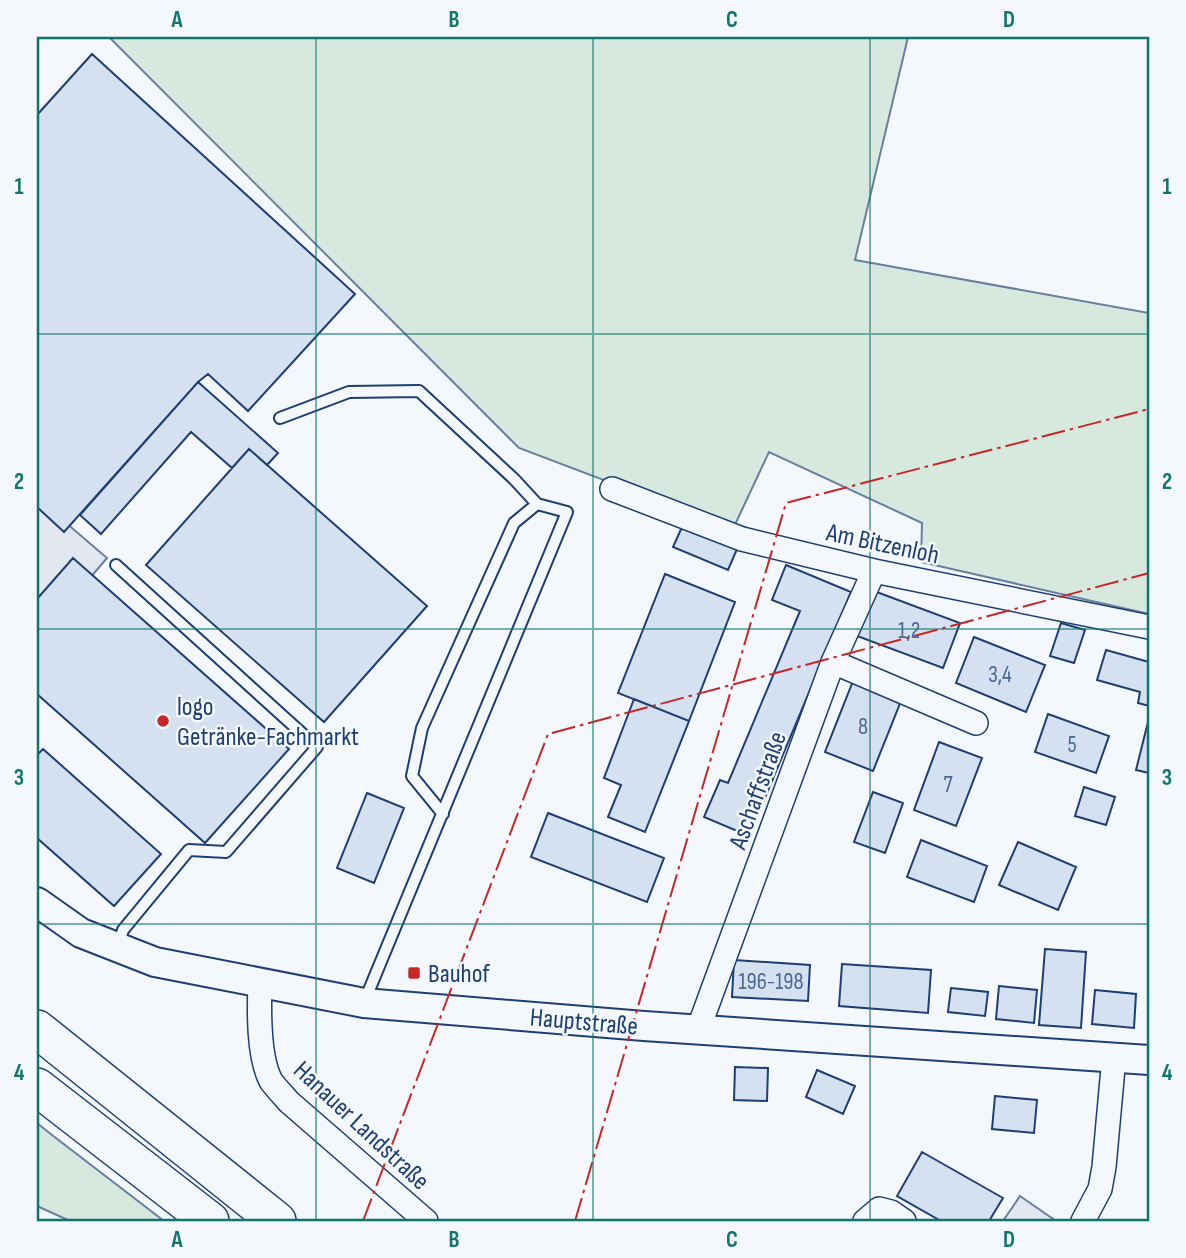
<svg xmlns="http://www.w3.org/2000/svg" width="1186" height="1258" font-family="'Sofia Sans Condensed',sans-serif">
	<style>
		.green { fill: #d7e8df; stroke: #687fa3; stroke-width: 2 }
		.parking { fill: #e3e8f0; stroke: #687fa3; stroke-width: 2 }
		.building { fill: #d5e0f0; stroke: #1d3f73; stroke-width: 2 }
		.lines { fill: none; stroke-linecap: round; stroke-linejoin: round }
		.service-casing { stroke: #1d3f73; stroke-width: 14 }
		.minor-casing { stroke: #1d3f73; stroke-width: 26 }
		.tertiary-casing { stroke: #1d3f73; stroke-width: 32 }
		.trunk-casing { stroke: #1d3f73; stroke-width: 40 }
		.service { stroke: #f4f7fb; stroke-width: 10 }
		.minor { stroke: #f4f7fb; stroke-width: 23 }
		.tertiary { stroke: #f4f7fb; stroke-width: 28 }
		.trunk { stroke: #f4f7fb; stroke-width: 37 }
		.power { stroke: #c62828; stroke-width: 2; stroke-dasharray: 24 5 3.5 5; stroke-linecap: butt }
		.grid { fill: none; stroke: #0f766e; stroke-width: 2; stroke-opacity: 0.55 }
		.poi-dot { fill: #c62828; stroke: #f4f7fb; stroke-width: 2.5 }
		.labels { text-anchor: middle; stroke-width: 5; stroke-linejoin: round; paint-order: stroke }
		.number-label { font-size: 23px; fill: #4b6792 }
		.street-label { font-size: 26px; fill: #1d3f73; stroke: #f4f7fb }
		.poi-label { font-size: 26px; fill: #1d3f73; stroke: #f4f7fb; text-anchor: start }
		.neatline { fill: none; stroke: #0f766e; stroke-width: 2.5 }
		.grid-label { font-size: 23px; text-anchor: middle; font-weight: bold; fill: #0f766e }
	</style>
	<rect width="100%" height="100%" fill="#f4f7fb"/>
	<!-- green -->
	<path class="green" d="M109,37H908L855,260L1149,313V614L921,562L922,523L769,452L733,529L519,448Z
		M37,1123L52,1135L164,1221H70L37,1206Z"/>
	<!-- parking -->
	<path class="parking" d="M37,498L107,558L37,640Z
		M1020,1196L1056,1221H1003Z"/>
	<!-- building -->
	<path class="building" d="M92,54L355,294L248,411L208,374L198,382L64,532L37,507V115Z
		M198,382L278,453L267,465L249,449L232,468L191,432L101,534L80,515Z
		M249,449L427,606L324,722L146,565Z
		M682,527L737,549L728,570L673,547Z
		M73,558L289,749L205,843L37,694V599Z
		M786,565L851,592L749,836L704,817L720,780L728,783L800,611L772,600Z
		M665,574L735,602L689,721L618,693Z
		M874,591L960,623L943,668L857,636Z
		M1061,623L1085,630L1074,663L1050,656Z
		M974,637L1045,665L1026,712L956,683Z
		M1106,650L1149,662V706L1138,703L1140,692L1097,680Z
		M853,681L901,701L873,771L825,752Z
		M634,699L689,721L645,832L608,817L621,785L604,778Z
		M1048,714L1109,736L1096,773L1035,752Z
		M1148,722H1149V773L1136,770Z
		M939,742L982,758L956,826L914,810Z
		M43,749L161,854L114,906L37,838V755Z
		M1084,787L1115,797L1106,825L1075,816Z
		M873,792L903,803L885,853L854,842Z
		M367,793L404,808L374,883L337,868Z
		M548,813L664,858L647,902L531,857Z
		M921,840L987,866L974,902L907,877Z
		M1018,842L1076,867L1058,910L999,885Z
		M1045,949L1086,952L1081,1028L1039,1025Z
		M734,960L810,965L808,1001L732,997Z
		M842,964L931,970L928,1013L839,1006Z
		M999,986L1037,990L1034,1023L996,1019Z
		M951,988L988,992L985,1016L948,1012Z
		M1095,990L1136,994L1134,1028L1092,1024Z
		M735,1067L768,1068L767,1101L734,1100Z
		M817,1070L855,1086L843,1114L806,1097Z
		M995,1096L1037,1100L1034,1133L992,1129Z
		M922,1152L1003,1198L989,1221H941L897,1196Z"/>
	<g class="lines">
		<!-- service casing -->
		<g class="service-casing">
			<path id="service" d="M280,418L349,392L419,391L514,479L537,504
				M116,565L317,747L226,852L189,850L123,930L118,946
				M365,1000L567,512L537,504L514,523L422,728L412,776L443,814"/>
		</g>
		<!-- minor casing -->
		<g class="minor-casing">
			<path id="minor" d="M612,489L742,539L874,571L1149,627
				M833,662L976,723
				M260,983C259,1010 258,1057 271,1081C276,1088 283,1095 289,1102L426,1221
				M698,1030L833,662L874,571
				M865,1221L879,1209L891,1212L904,1221
				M1083,1221L1100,1189L1104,1167L1114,1057"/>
		</g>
		<!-- tertiary casing -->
		<g class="tertiary-casing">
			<path id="tertiary" d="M37,902L81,933L155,962L364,1003L644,1026L1149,1060"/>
		</g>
		<!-- trunk casing -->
		<g class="trunk-casing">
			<path id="trunk" d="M37,1029L277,1221
				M37,1087L210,1221"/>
		</g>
		<!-- service -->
		<use href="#service" class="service"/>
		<!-- minor -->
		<use href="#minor" class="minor"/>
		<!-- tertiary -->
		<use href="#tertiary" class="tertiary"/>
		<!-- trunk -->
		<use href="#trunk" class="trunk"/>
		<!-- power -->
		<path class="power" d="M363,1221L548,734L1149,573
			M575,1221L786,503L1149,409"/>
	</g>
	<!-- grid -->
	<path class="grid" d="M316,37V1221M593,37V1221M870,37V1221M37,334H1149M37,629H1149M37,924H1149"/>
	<!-- markers -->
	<g class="poi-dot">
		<circle cx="163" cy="721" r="7"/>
		<rect x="407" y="966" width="14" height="14" rx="3.5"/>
	</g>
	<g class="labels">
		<!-- number labels -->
		<g class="number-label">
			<text x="909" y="638">1,2</text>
			<text x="1000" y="682">3,4</text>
			<text x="863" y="734">8</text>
			<text x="1072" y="752">5</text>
			<text x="948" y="792">7</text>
			<text x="771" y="989">196-198</text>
		</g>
		<!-- street labels -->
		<g class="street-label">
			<text transform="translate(883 543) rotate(12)" y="9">Am Bitzenloh</text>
			<text transform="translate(757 790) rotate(-70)" y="9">Aschaffstraße</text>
			<text transform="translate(584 1021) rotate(5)" y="9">Hauptstraße</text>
			<text transform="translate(362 1125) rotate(43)" y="9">Hanauer Landstraße</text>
		</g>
		<!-- poi labels -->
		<g class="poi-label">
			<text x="177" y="715">logo<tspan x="177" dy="30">Getränke-Fachmarkt</tspan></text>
			<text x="428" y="982">Bauhof</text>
		</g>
	</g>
	<!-- border -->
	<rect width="1186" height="1258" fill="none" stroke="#f4f7fb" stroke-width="77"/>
	<rect x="38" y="38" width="1110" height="1182" class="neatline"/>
	<g class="grid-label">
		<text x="177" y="27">A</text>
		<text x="454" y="27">B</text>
		<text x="732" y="27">C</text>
		<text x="1009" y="27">D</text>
		<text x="19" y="194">1</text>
		<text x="1167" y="194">1</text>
		<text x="19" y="489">2</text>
		<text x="1167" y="489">2</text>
		<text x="19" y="785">3</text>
		<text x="1167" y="785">3</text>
		<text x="19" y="1080">4</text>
		<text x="1167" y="1080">4</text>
		<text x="177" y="1247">A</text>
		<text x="454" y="1247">B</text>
		<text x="732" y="1247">C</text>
		<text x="1009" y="1247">D</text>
	</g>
</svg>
